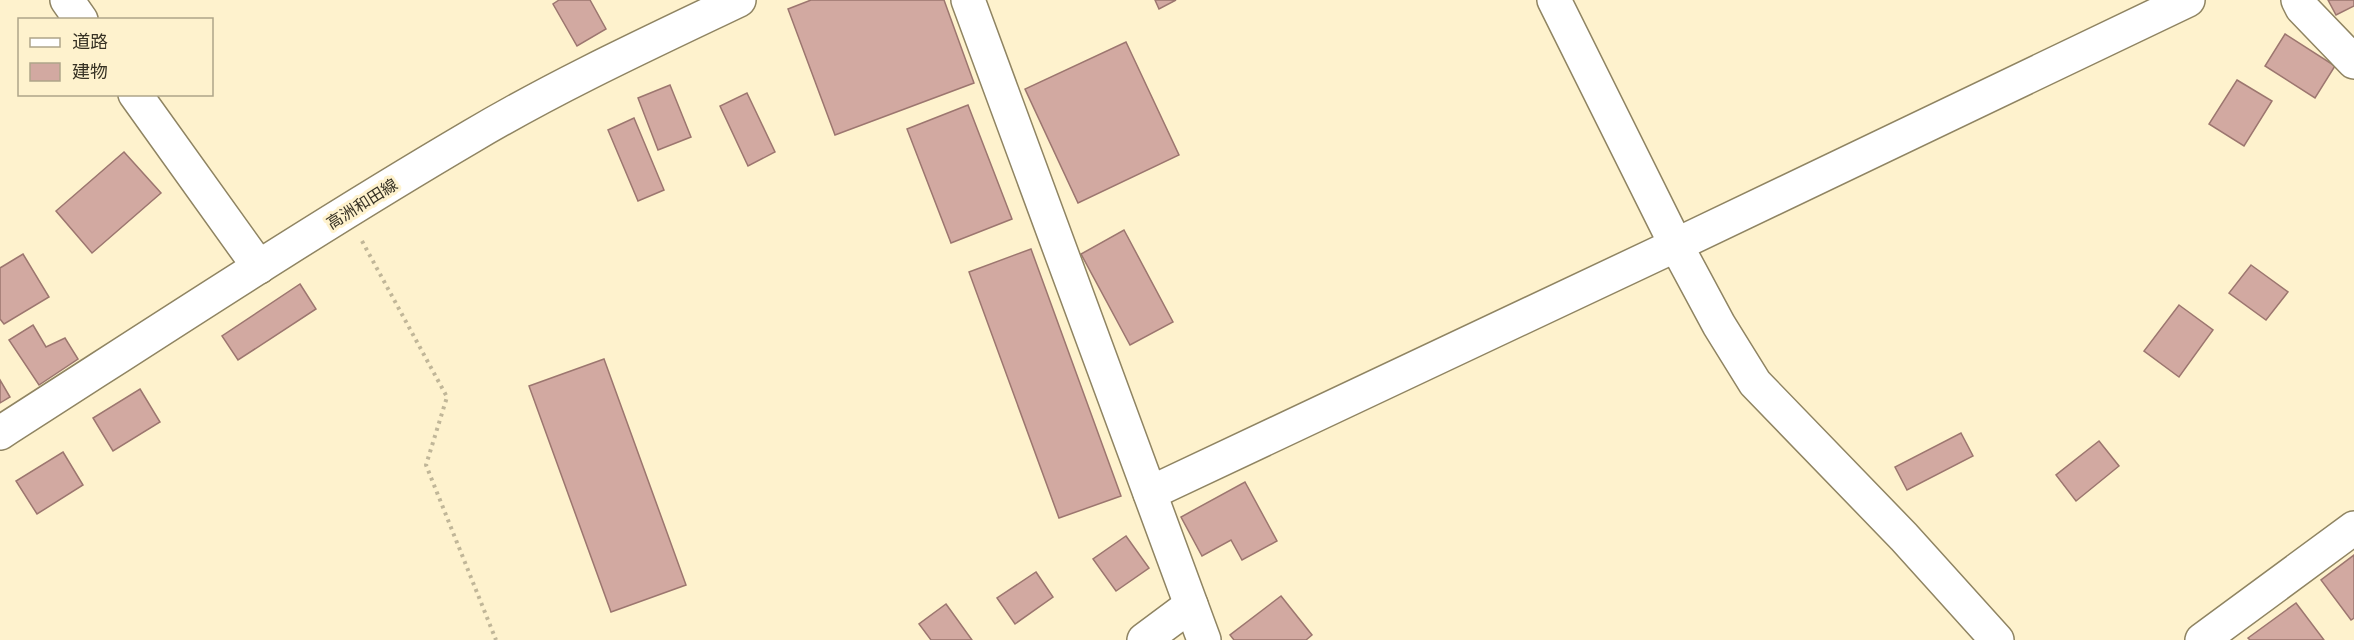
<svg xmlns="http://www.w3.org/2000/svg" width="2354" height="640" font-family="Jost,'Noto Sans JP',sans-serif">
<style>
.building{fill:#d2a9a1;stroke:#9c766f;stroke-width:1.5}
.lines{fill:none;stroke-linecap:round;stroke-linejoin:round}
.minor-casing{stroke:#8f8462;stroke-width:36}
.major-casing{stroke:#8f8462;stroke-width:36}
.path{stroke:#c0b698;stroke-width:4;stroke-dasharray:3 4.5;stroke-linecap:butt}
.minor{stroke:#fff;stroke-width:33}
.major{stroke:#fff;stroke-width:33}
.labels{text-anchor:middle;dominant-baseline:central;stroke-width:6;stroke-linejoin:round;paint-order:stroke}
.street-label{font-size:16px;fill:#373224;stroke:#fef2cd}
</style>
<rect width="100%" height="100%" fill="#fef2cd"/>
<g class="building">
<polygon points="559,0 590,0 606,29 577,46 553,4"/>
<polygon points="811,0 944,0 974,83 835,135 788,9"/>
<polygon points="1155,0 1176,0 1159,9"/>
<polygon points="2328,0 2354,0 2354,6 2336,15"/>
<polygon points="2285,34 2335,66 2315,98 2265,66"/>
<polygon points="1126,42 1179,155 1078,203 1025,89"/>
<polygon points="2237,80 2272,101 2244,146 2209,124"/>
<polygon points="670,85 691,137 658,150 638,98"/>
<polygon points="747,93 775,152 748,166 720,106"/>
<polygon points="968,105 1012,219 951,243 907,129"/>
<polygon points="634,118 664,190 638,201 608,130"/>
<polygon points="124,152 161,193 92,253 56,211"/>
<polygon points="1124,230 1173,322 1130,345 1081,254"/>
<polygon points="1031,249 1121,496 1059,518 969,272"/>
<polygon points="23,254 49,297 4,324 0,319 0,268"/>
<polygon points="2251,265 2288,292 2266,320 2229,293"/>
<polygon points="300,284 316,309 238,360 222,336"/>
<polygon points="2179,305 2213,330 2179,377 2144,351"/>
<polygon points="33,325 46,347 65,338 78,359 39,385 9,340"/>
<polygon points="604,359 686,585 611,612 529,386"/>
<polygon points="0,380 10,397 0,403"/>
<polygon points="140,389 160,422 113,451 93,418"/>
<polygon points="1961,433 1973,456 1907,490 1895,467"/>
<polygon points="2099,441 2119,466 2076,501 2056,475"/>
<polygon points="63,452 83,485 37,514 16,481"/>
<polygon points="1245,482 1277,541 1242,560 1231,540 1202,556 1181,517"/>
<polygon points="1126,536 1149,568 1116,591 1093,559"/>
<polygon points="2354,555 2354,618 2351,620 2321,580"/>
<polygon points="1036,572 1053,597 1015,624 997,598"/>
<polygon points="1281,596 1312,635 1306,640 1234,640 1230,635"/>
<polygon points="2296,603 2324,640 2250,640 2248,638"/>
<polygon points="946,604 972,640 931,640 919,624"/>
</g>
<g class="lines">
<g class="minor-casing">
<g id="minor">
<polyline points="67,0 81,20"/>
<polyline points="968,0 1204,640"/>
<polyline points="1554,0 1676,245 1719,325 1755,383 1904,537 1997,640"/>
<polyline points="2298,0 2302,8 2354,62"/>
<polyline points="135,94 259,267"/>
<polyline points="1150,493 1676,245 2188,0"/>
<polyline points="1144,640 1191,605"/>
<polyline points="2202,640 2354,528"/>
</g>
</g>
<g class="major-casing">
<path id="major" d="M0,433C156,333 312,230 472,136C558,85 649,43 739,0"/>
</g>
<polyline class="path" points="362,241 447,397 426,465 496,640"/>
<use href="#minor" class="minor"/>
<use href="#major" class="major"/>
</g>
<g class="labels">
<g class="street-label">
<text transform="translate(362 204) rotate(-32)">高洲和田線</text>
</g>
</g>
<rect x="18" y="18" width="195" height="78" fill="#fef2cd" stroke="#aea589" stroke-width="1.5"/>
<rect x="30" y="38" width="30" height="9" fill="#ffffff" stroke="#aea589" stroke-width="1.5"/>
<text x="72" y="48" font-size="18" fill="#373224">道路</text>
<rect x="30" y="63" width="30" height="18" fill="#d2a9a1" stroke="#aea589" stroke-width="1.5"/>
<text x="72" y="78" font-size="18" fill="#373224">建物</text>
</svg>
